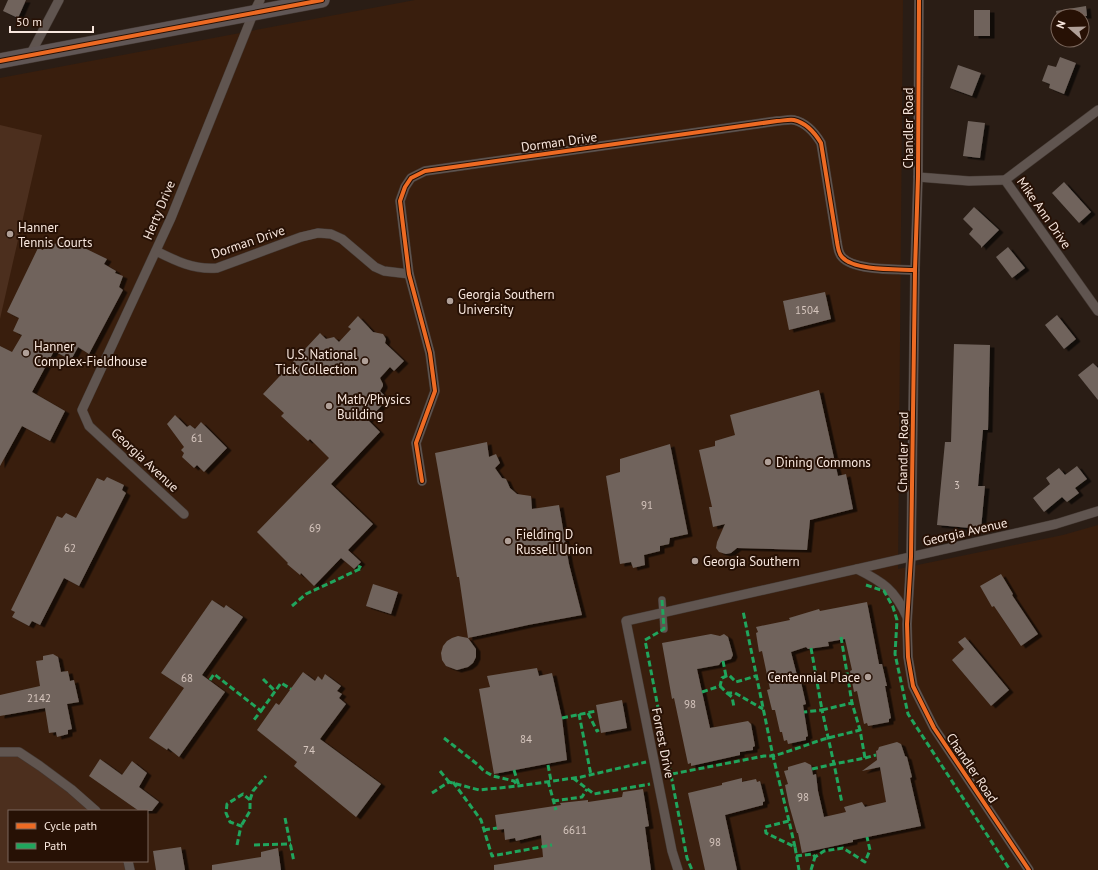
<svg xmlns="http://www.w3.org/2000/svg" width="1098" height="870" font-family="'PT Sans',sans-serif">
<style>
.built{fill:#391e0d;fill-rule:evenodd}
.green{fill:#4c2f1e}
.building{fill:#6f635c;filter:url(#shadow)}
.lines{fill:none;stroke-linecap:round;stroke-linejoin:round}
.pedestrian-casing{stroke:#443933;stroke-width:8}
.minor-casing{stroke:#443933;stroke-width:10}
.primary-casing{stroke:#443933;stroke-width:16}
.pedestrian{stroke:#605550;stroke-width:7}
.minor{stroke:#605550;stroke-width:9}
.primary{stroke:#605655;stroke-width:15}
.quiet{stroke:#20a55d;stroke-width:3;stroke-dasharray:6 3;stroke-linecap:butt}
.cycleway-casing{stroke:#271105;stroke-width:6}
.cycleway{stroke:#ed6a23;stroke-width:4}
.poi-dot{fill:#b0a098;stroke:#271105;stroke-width:1.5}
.labels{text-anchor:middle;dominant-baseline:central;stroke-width:4;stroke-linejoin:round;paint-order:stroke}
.number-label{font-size:11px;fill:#d6c6be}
.street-label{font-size:13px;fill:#f8e7de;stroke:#271105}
.poi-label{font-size:13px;fill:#f8e7de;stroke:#271105;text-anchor:start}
</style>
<defs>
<filter id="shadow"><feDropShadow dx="4.5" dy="2.5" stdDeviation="0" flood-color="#0009"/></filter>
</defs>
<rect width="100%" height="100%" fill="#2a1d15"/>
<path class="built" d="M415,0H903L898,569L1063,535L1098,525V870H0V78ZM9,811H147V861H9Z"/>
<g class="green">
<polygon points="0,125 42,135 0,319"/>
<polygon points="0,752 19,752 96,811 9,811 9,861 128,861 130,870 0,870"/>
</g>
<g class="building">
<polygon points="8,0 26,0 18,18 3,11"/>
<polygon points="1086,6 1087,16 1057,16 1056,11"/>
<rect x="974" y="10" width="16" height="26"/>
<polygon points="1060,57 1076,63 1064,94 1049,88 1050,84 1042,81 1048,65 1056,67"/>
<polygon points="958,65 981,73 972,96 950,88"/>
<polygon points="968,121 985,123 980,158 963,156"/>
<polygon points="1064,182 1091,212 1079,223 1052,193"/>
<polygon points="974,207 999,230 981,248 981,246 969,234 973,229 963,219"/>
<polygon points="47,241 55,244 58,241 70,246 72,242 107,259 104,264 116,271 115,273 123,276 119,287 123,290 89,354 78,347 71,360 54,351 32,392 65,411 50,441 22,426 0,466 0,346 12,352 22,335 13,331 19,318 7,312 38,248 43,250"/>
<polygon points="1008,247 1025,268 1012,278 996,257"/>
<polygon points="825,292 831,319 789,330 783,301"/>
<polygon points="1057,315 1076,339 1064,349 1045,325"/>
<polygon points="358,316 373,332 383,334 386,339 385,343 404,361 394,371 390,367 380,378 383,384 383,386 380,391 388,399 368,420 380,432 331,484 373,524 348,550 361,562 354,569 341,558 314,586 301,573 300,575 287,564 288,563 257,532 329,458 310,439 308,441 281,416 284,413 263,394 320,333 326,339 334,337 339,342 351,329 348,327"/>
<polygon points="954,344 990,345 988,430 983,430 978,486 985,486 981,529 937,525 945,442 951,442"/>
<polygon points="1093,363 1098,368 1098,400 1078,375"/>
<polygon points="819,390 838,476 846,474 853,509 810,520 807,550 737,548 731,553 726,554 719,552 716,548 717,542 725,524 713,527 709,507 712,507 699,450 715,446 715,441 735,435 730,415"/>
<polygon points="175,415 187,427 190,425 195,429 201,422 227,448 204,472 197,465 194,468 182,457 184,453 181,450 184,447 167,424"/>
<polygon points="487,442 489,457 496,454 500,463 495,468 502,478 506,479 510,488 517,494 531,496 532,509 559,505 569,564 582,615 528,625 468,638 476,649 476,657 473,663 468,667 457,670 446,666 442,660 441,653 443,646 447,641 452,638 458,636 468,638 459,577 457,577 435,453"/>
<polygon points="670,444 688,534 670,538 669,544 660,546 660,551 644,555 645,565 633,568 631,562 620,564 606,476 620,472 620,459"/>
<polygon points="1077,466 1087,479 1075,488 1079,493 1067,502 1062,497 1044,512 1033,498 1050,484 1046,478 1059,468 1065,475"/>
<polygon points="107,477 124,485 122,490 126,493 79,586 64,578 40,625 32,621 29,626 12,617 15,612 11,610 57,516 62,518 66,513 76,518 97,478 104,481"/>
<polygon points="1001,574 1013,594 1012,595 1038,634 1021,646 994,606 992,607 980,586"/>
<polygon points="373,584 398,592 391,614 366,606"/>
<polygon points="212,600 224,608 226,605 243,617 202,675 225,692 179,757 168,748 167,750 149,738 184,688 161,673"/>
<polygon points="867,602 879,664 882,664 887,686 885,686 891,718 889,719 889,722 868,726 867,723 864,724 857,691 854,692 850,671 852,670 845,639 828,642 829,646 808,649 806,647 791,652 799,683 801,682 806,704 803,705 808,736 806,737 806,740 788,744 787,740 784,741 782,732 780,732 775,710 772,710 767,690 770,689 762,651 759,652 756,633 758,632 756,627 790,620 789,618 819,609 820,611"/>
<polygon points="711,634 720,636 724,634 728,637 733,655 731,659 721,662 719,665 697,669 710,728 748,721 751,724 755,746 753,747 753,750 740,752 740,755 691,766 691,763 688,764 674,698 672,699 662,643"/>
<polygon points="965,637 1009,690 991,706 952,660 964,649 958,642"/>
<polygon points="53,654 58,657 61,672 68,671 70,681 74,680 79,702 67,704 72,729 68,730 68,734 57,737 56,732 49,733 45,708 0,716 0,695 40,686 36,661 43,660 43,656"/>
<polygon points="537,668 539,676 552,673 562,718 567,760 494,774 479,689 490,687 487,676"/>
<polygon points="303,672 315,681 318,676 322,680 325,674 341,686 337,691 342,694 339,698 346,704 320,739 381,784 356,817 294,766 297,762 257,730 276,703 279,705"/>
<polygon points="622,700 627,728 601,733 596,705"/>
<polygon points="897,742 901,744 905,756 907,757 912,777 910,778 921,826 853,840 853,842 802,853 798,833 797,833 789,805 785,785 788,784 784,771 788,770 788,767 805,762 811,765 813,775 816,774 818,791 824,817 846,812 844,807 862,802 865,807 886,802 880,767 862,771 877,760 876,751 878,750 879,747"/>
<polygon points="100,759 122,775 132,761 147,773 139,787 159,802 152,811 139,811 89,776"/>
<polygon points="742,778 742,782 756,779 757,782 760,781 765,801 763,802 763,805 725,815 737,870 705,870 688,793 722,785 722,783"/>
<polygon points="643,789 649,826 645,827 651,870 494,870 494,865 543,857 541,835 516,841 515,838 505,840 504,829 497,830 495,815 561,805 560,803 588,800 588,802 622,797 623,792"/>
<polygon points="181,847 185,870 156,870 153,851"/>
<polygon points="278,848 281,870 212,870 212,865 261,857 261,852"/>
</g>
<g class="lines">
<g class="pedestrian-casing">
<polyline id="pedestrian" points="662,600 664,629"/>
</g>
<g class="minor-casing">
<g id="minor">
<polyline points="919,0 918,177 915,270 911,557 907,624 908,657 913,686 934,728 1029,870"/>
<polyline points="30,55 59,0"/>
<polyline points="918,177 969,181 1005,180"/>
<polyline points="1005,180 1098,311"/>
<polyline points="1005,180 1098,110"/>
<path d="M156,251C176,261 194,270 217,268L301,237L318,233L331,234L342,239L375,267L384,271L409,274"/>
<path d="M422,481L416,443L435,391L430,353L409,274L400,201L405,187L411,178L425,171L777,121C782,121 789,119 794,120C807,123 815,133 821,143L837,242C838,247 838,253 842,257C854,271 897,269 915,270"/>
<polyline points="184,514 89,426 82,410 171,218 253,14 260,0"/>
<path d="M857,569C883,582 895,590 907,617"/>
<polyline points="0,752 19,752 40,766 71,789 96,811"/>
<polyline points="128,861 130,870"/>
<polyline points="678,870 672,851 626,621 1056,524 1098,511"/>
</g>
</g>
<g class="primary-casing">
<polyline id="primary" points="0,61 322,0"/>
</g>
<use href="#pedestrian" class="pedestrian"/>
<use href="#minor" class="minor"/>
<use href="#primary" class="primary"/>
<g class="quiet">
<polyline points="866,585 884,591 893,607 897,620 895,654 908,714 1010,870"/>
<polyline points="662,600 664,629 645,640 687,858 692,870"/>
<polyline points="292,606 306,594 362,568 358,566"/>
<polyline points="841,637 852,703"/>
<polyline points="811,648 822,710 852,703 860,730"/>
<polyline points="723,661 726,676"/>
<polyline points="263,679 275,691"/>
<polyline points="210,680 214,674 261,711 253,721"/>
<polyline points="720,686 727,693 735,693 763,709"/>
<polyline points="702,692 720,686 722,678 729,675 736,682 756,676"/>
<polyline points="727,693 732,697 734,707"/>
<polyline points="261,711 281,683 291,689"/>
<polyline points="588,713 597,731 599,730"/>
<polyline points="579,714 591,775"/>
<polyline points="562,718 596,711"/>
<polyline points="444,738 477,764 484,771 493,776 514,781 518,786"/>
<polyline points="865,758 876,755"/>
<polyline points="548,765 551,781"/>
<polyline points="812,769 834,764 842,803"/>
<polyline points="514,770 519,786"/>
<polyline points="440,771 449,782"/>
<polyline points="672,774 764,756 773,756 743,611"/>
<polyline points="573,778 594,794 650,784"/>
<polyline points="548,781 556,810"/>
<polyline points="453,782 481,820 492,856 552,845"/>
<polyline points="432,793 449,782 479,790 518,786 581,777 646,762"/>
<polyline points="250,800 253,791 266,776"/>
<polyline points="553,801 582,797 587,789"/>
<polyline points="285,818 294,862"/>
<path d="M789,821L773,756C787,752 801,747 815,742C830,737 845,734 860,730L865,758L834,764L822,710L804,712"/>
<polyline points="484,830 497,828"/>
<polyline points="237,845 241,826 230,822 226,813 227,804 243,794 250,800 250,811 241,826"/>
<polyline points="254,845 291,844"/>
<polyline points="795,847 789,821 765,827 766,833 795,847 799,870"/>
<polyline points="796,856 813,854 815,857 824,851 843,848 865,862 870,850 867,837"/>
<polyline points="811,870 815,857"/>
</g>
<g class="cycleway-casing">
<g id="cycleway">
<polyline points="919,0 918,177 915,270 911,557 907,624 908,657 913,686 934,728 1029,870"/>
<polyline points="0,61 322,0"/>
<path d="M422,481L416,443L435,391L430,353L409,274L400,201L405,187L411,178L425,171L777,121C782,121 789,119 794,120C807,123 815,133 821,143L837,242C838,247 838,253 842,257C854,271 897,269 915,270"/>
</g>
</g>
<use href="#cycleway" class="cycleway"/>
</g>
<g class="poi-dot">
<circle cx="10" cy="234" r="4"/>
<circle cx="450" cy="301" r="4"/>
<circle cx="26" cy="353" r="4"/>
<circle cx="365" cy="361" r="4"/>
<circle cx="329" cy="406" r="4"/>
<circle cx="768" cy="462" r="4"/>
<circle cx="508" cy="541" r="4"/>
<circle cx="695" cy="561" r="4"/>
<circle cx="868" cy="677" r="4"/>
</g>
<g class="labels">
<g class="number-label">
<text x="807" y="310">1504</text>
<text x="197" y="438">61</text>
<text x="957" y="485">3</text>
<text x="647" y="505">91</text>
<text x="315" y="528">69</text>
<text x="70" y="548">62</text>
<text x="187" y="678">68</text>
<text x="39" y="698">2142</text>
<text x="690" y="704">98</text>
<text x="526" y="739">84</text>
<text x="309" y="750">74</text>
<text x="803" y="797">98</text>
<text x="575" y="830">6611</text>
<text x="715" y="842">98</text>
</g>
<g class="street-label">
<text transform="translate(908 128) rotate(-90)">Chandler Road</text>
<text transform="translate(559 142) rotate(-8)">Dorman Drive</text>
<text transform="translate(159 210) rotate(-67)">Herty Drive</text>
<text transform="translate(1044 213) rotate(55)">Mike Ann Drive</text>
<text transform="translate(248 242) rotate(-19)">Dorman Drive</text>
<text transform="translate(903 452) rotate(-89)">Chandler Road</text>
<text transform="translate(145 460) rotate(43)">Georgia Avenue</text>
<text transform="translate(965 532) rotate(-13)">Georgia Avenue</text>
<text transform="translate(663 743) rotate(79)">Forrest Drive</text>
<text transform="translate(972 768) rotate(56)">Chandler Road</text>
</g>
<g class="poi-label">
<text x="18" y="227">Hanner<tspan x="18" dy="15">Tennis Courts</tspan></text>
<text x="458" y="294">Georgia Southern<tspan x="458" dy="15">University</tspan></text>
<text x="34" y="346">Hanner<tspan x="34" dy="15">Complex-Fieldhouse</tspan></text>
<text x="357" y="354" text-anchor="end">U.S. National<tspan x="357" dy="15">Tick Collection</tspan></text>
<text x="337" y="399">Math/Physics<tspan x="337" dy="15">Building</tspan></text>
<text x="776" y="462">Dining Commons</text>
<text x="516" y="534">Fielding D<tspan x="516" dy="15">Russell Union</tspan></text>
<text x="703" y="561">Georgia Southern</text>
<text x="860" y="677" text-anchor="end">Centennial Place</text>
</g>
</g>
<rect x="8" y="810" width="140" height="52" fill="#271105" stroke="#7b675c"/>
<rect x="16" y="823" width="20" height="6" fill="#ed6a23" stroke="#7b675c"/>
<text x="44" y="830" font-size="12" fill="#f8e7de">Cycle path</text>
<rect x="16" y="843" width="20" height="6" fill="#20a55d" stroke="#7b675c"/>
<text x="44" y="850" font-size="12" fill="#f8e7de">Path</text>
<g transform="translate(1070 28) rotate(290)"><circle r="19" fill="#271105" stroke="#7b675c"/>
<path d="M0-3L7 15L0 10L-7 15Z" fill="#b0a098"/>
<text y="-6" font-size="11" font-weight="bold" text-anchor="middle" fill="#f8e7de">N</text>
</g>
<path d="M10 26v6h83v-6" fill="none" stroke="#f8e7de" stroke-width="2"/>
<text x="16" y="26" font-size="12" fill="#f8e7de" stroke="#271105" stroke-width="3" paint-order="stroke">50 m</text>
</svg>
